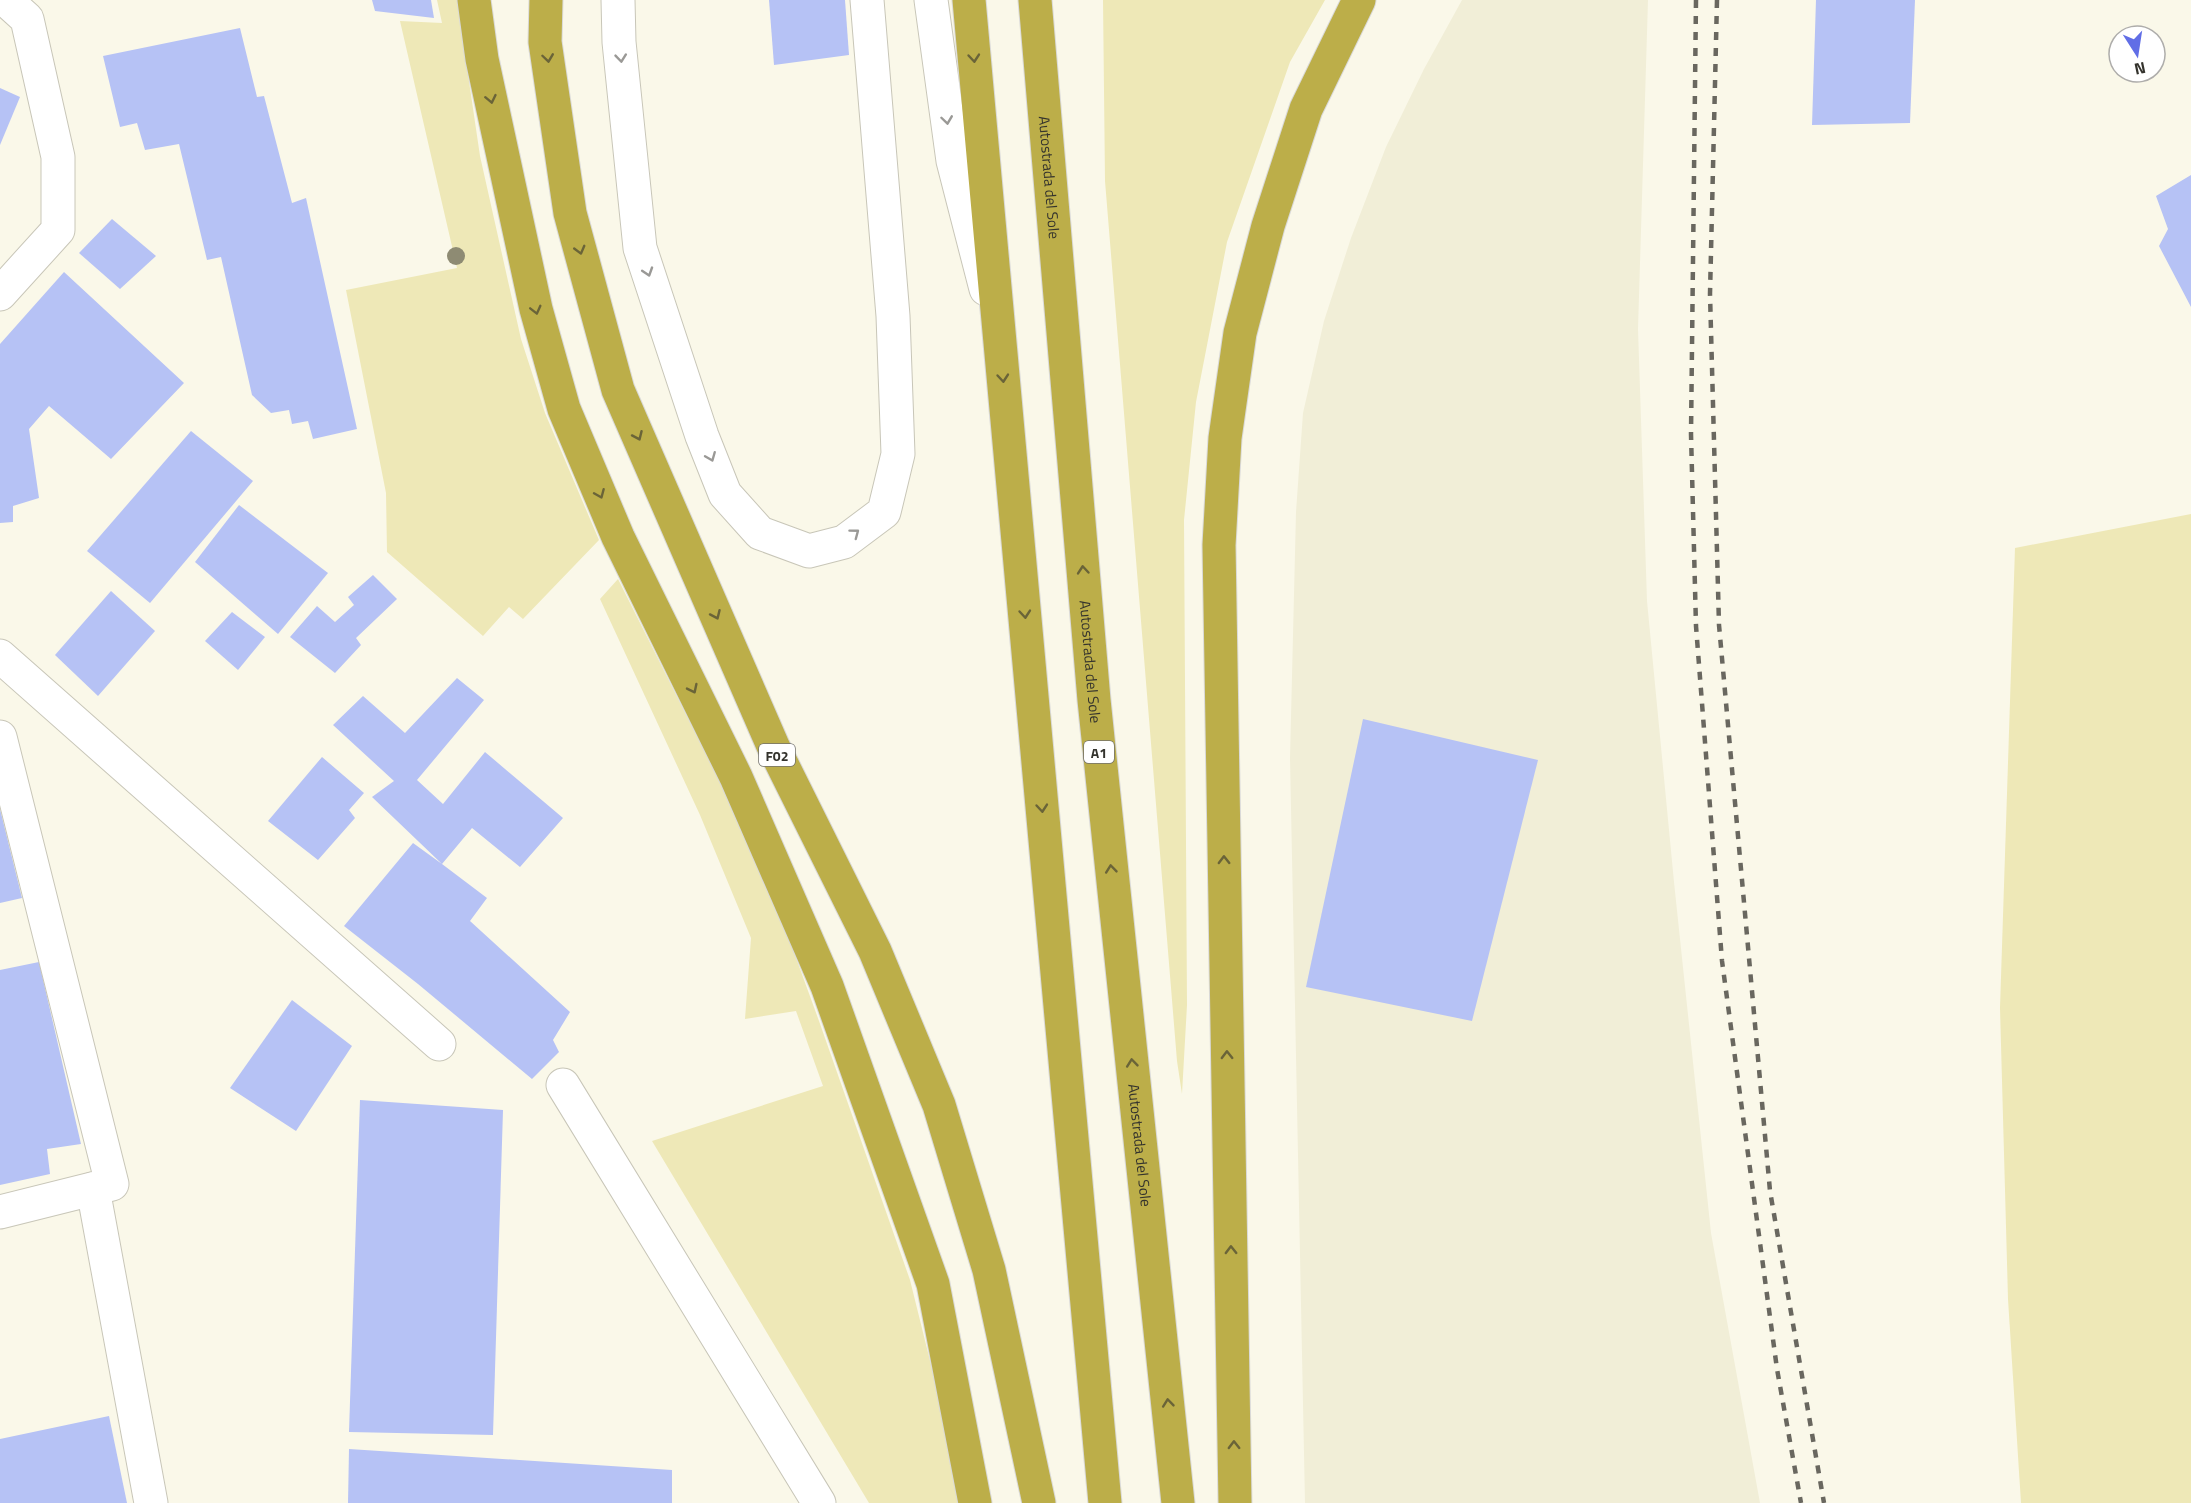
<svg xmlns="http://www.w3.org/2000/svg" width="2191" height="1503" font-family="'Titillium Web',sans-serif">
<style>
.built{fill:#f1eed7}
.green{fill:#eee8b7}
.building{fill:#b6c2f5}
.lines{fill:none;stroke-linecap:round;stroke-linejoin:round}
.minor-casing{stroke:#c8c6b8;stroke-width:35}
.highway-casing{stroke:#dadad9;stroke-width:35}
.minor{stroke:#fff;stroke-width:33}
.highway{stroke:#bcae49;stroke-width:33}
.rail{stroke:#69675f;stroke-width:4.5;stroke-dasharray:8 8;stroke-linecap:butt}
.tree{fill:#8e8b73}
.oneway{stroke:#6a6438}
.oneway2{stroke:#9a9996}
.labels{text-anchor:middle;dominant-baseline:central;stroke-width:4.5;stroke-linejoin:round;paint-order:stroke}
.shield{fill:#fff;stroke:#71706c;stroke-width:1.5}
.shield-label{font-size:14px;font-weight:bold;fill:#34332d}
.street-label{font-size:15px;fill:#34332d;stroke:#fff}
</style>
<rect width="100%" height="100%" fill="#faf8e9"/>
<polygon class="built" points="1462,0 1648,0 1638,329 1647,601 1674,882 1711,1233 1760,1503 1305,1503 1290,758 1296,512 1303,413 1324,321 1351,238 1386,147 1424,69"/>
<g class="green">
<polygon points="437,0 457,0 480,156 521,339 545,413 599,540 523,619 509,607 483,636 387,552 386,493 346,290 457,268 400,21 442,23"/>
<polygon points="1103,0 1325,0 1290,62 1227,242 1196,402 1184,520 1187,1005 1182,1094 1177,1061 1105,181"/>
<polygon points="2191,514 2191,1503 2021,1503 2008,1299 2000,1008 2015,548"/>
<polygon points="618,579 764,870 819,1021 910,1280 939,1397 960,1503 869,1503 652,1141 823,1086 796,1011 745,1019 751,938 700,815 600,599"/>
</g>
<g class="building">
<polygon points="372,0 431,0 434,18 375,11"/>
<polygon points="769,0 845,0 849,55 774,65"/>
<polygon points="1816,0 1915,0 1910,123 1812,125"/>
<polygon points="240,28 257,97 264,96 292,203 306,198 357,429 313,439 308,421 292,424 289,410 271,413 252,395 221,257 207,260 179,144 145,150 137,123 120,127 103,56"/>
<polygon points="0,88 20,97 0,145"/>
<polygon points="2191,175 2191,307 2159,246 2168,229 2156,196"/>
<polygon points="112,219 156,256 120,289 79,253"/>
<polygon points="64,272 184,383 111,459 49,406 29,429 39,498 13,506 13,522 0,523 0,344"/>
<polygon points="191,431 253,481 150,603 87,551"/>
<polygon points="239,505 328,573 278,634 195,562"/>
<polygon points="373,575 397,599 356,638 361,645 335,673 290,637 317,606 335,622 354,605 348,597"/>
<polygon points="111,591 155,631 98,696 55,655"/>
<polygon points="232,612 265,637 238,670 205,641"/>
<polygon points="457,678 484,700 417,780 443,804 485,752 563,818 520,867 472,828 442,864 487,898 470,921 570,1012 553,1040 559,1052 532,1079 418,984 344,926 413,843 442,864 372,797 394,781 333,725 363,696 405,733"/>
<polygon points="1363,719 1538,760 1472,1021 1306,987"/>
<polygon points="322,757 364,793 349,810 355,818 318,860 268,821"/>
<polygon points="0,809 22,898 0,903"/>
<polygon points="39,962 81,1144 47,1149 50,1174 0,1185 0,970"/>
<polygon points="292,1000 352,1046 296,1131 230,1088"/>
<polygon points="360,1100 503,1110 493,1435 349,1432"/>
<polygon points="109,1416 127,1503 0,1503 0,1439"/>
<polygon points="349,1449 672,1470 672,1503 348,1503"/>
</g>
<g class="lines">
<g class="minor-casing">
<g id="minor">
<polyline points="618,0 619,42 640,248 702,436 725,494 760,533 809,551 844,542 884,512 898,454 893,316 867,0"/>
<polyline points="931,0 953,161 986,289"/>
<polyline points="0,294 58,230 58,157 27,19 6,0"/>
<polyline points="0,656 439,1044"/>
<polyline points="0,737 112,1184 0,1212"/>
<polyline points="563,1085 819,1503"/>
<polyline points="93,1189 151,1503"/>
</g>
</g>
<g class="highway-casing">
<g id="highway">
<polyline points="474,0 482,59 536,309 564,409 618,537 736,777 827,986 933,1284 975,1503"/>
<polyline points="546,0 545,42 570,213 618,390 773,746 875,951 939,1105 989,1270 1039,1503"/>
<polyline points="969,0 1105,1503"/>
<path id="s1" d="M1035,0L1094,700L1178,1503"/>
<polyline points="1235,1503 1219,545 1225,438 1240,333 1268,226 1306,109 1359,0"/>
</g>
</g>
<use href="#minor" class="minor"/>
<use href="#highway" class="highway"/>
<g class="rail">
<polyline points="1696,0 1691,434 1696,626 1722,961 1777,1369 1801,1503"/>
<polyline points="1717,0 1710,294 1719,625 1770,1191 1824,1503"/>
</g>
</g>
<circle class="tree" cx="456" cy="256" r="9"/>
<defs><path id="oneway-chevron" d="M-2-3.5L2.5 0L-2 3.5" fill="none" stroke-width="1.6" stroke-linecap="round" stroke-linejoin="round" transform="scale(1.5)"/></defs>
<g class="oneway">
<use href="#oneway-chevron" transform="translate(548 58) rotate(82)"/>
<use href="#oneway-chevron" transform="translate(974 58) rotate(85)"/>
<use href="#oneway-chevron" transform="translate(491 99) rotate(78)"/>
<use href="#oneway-chevron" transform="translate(580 250) rotate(75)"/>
<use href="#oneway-chevron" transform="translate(536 310) rotate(76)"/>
<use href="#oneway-chevron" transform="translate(1003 378) rotate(85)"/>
<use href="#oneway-chevron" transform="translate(638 436) rotate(66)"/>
<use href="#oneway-chevron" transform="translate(600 494) rotate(67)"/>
<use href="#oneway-chevron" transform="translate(1083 570) rotate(-95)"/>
<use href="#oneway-chevron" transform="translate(1025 614) rotate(85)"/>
<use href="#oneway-chevron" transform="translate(716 615) rotate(66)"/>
<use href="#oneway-chevron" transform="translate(693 689) rotate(64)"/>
<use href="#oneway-chevron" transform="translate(1042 808) rotate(85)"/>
<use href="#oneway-chevron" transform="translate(1224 860) rotate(-91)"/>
<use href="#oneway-chevron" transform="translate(1111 869) rotate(-96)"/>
<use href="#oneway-chevron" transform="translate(1227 1055) rotate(-91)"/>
<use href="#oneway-chevron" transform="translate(1132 1063) rotate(-96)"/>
<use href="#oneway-chevron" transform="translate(1231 1250) rotate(-91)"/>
<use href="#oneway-chevron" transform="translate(1168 1403) rotate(-96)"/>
<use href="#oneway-chevron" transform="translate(1234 1445) rotate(-91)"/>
</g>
<g class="oneway2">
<use href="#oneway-chevron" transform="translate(621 58) rotate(84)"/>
<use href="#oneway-chevron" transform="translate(947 120) rotate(82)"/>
<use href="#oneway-chevron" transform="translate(648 272) rotate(72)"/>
<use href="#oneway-chevron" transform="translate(711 457) rotate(68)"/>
<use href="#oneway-chevron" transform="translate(855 533) rotate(-37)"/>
</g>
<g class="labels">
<g class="shield">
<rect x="1084" y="741" width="30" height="22" rx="4.5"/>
<rect x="759" y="744" width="36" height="22" rx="4.5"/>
</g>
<g class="shield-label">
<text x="1099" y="752">A1</text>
<text x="777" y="755">F02</text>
</g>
<g class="street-label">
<text stroke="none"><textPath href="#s1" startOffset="178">Autostrada del Sole</textPath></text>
<text stroke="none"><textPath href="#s1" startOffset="664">Autostrada del Sole</textPath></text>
<text stroke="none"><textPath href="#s1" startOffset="1150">Autostrada del Sole</textPath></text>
</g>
</g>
<g transform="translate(2137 54) rotate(168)"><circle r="28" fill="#ffffff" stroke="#aeadab" stroke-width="1.5"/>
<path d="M0-4.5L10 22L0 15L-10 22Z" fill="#616ee6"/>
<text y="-9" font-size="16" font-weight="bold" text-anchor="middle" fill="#34332d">N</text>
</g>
</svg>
